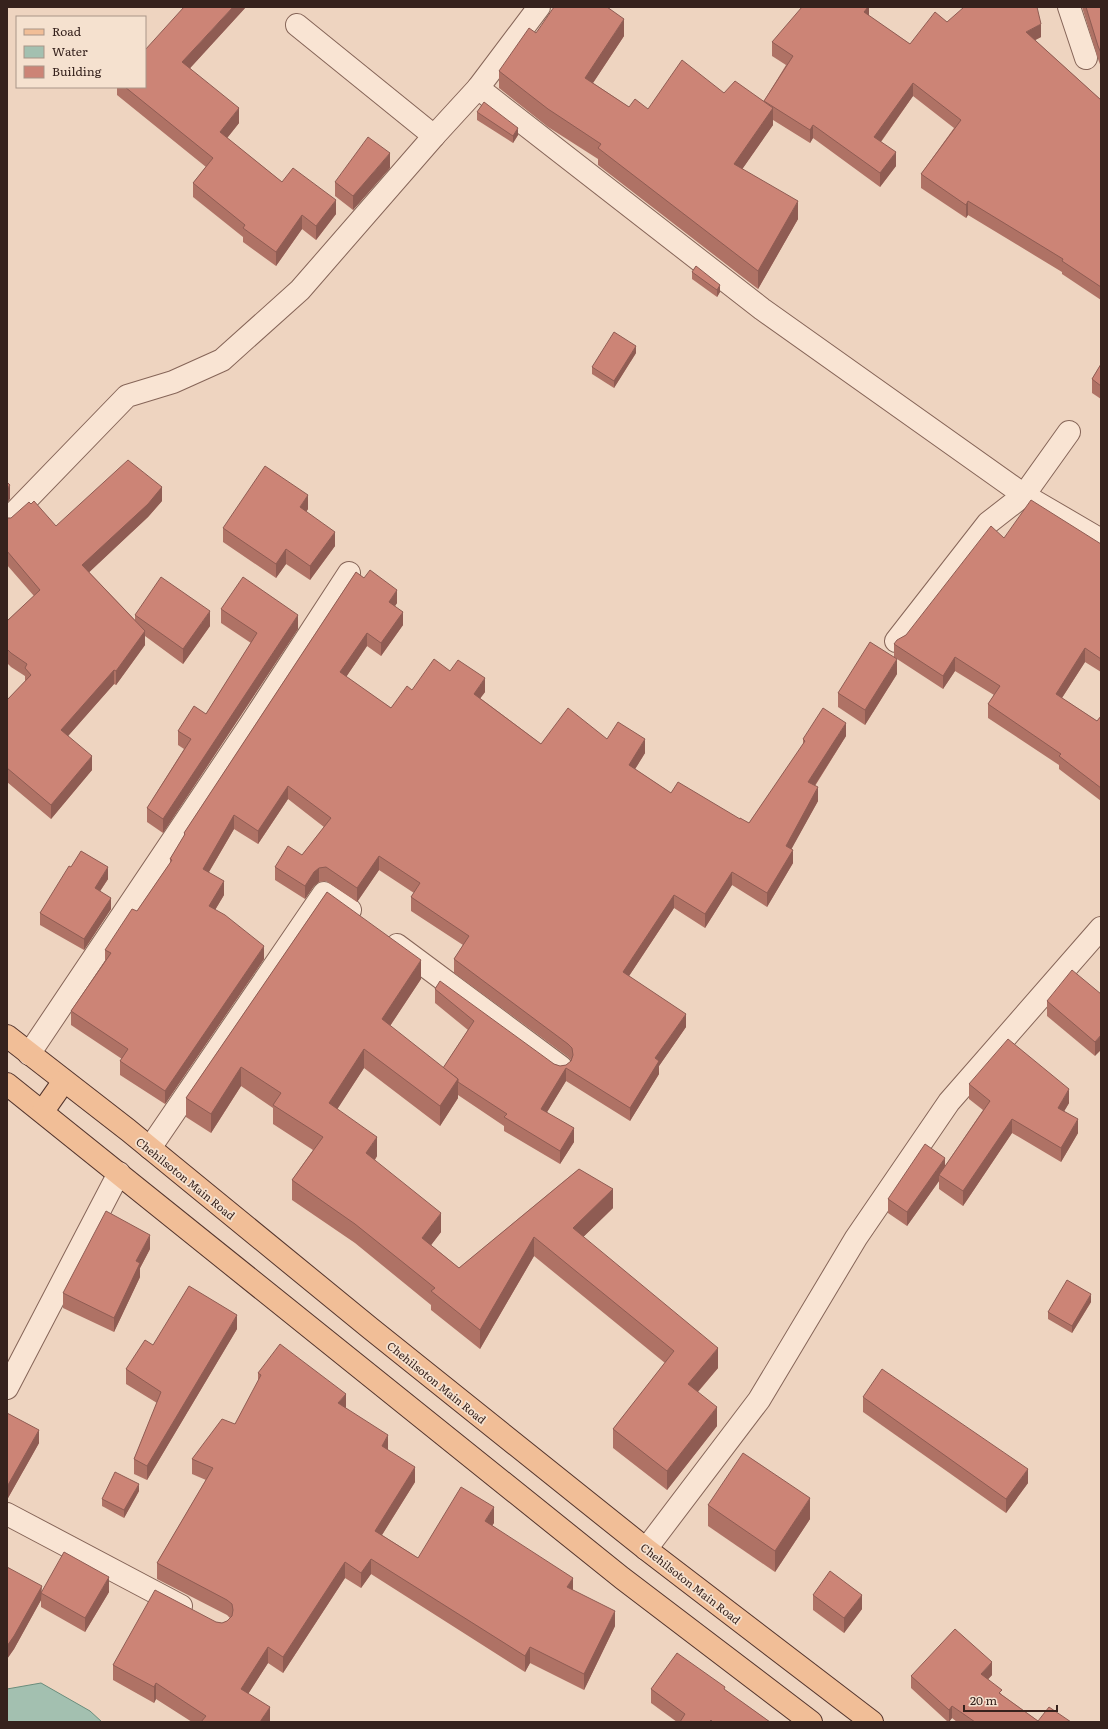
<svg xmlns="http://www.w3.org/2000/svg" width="1108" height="1729" font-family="Literata,serif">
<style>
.water{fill:#a3c0b0;stroke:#6a8d7c}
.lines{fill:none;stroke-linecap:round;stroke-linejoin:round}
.minor-casing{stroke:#866558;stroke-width:24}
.major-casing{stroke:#54352d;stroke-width:24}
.minor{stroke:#f9e4d3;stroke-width:22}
.major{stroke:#f1be97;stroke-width:22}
.wall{fill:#af7265}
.shaded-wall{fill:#8f5c53}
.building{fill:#cc8476;stroke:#8f5c53}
.labels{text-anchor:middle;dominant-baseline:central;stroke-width:3.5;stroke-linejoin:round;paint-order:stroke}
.street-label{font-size:11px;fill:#36221d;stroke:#f5e1cf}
</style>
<rect width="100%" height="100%" fill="#eed4c0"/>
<polygon class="water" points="41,1683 90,1711 102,1722 7,1722 7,1689"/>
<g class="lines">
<g class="minor-casing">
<g id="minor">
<polyline points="1069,7 1086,58"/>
<polyline points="297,25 434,136"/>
<polyline points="478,88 762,309 1024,495 1101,540"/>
<polyline points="7,520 127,396 173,382 222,360 300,290 434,136 478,88 539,7"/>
<polyline points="896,641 988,523 1024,495 1069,432"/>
<polyline points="397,945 561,1067"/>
<polyline points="29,1054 250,725 349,573"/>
<polyline points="150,1148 324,893 350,910"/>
<polyline points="7,1388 119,1173"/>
<polyline points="7,1514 181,1606"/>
<polyline points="646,1549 759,1400 856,1238 949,1102 1101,928"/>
</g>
</g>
<g class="major-casing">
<g id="major">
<polyline points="7,1036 128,1130 370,1328 646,1549 872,1722"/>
<polyline points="7,1084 622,1578 811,1722"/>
<polyline points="43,1111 64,1081"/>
</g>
</g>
<use href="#minor" class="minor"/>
<use href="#major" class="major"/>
</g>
<g class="wall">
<polygon points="246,7 190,68 239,123 227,138 282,182 336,214 316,240 302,229 276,266 243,242 243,237 193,197 193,183 206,167 117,95 117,87 145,87"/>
<polygon points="869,7 869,16 910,44 947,22 1041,37 1035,40 1101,100 1101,300 1062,274 1062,272 968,215 966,218 921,188 921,174 954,128 913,96 881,142 896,166 880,187 813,138 810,143 773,120 773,125 742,169 798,219 758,289 598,165 598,159 548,127 499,88 499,71 536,33 624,36 593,83 629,107 648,109 724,93 764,101 786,65 772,56 772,42"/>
<polygon points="1082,7 1101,7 1101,67 1098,59"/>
<polygon points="477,112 518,135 513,143 477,120"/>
<polygon points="390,168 353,210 335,196 335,182"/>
<polygon points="696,266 720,292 717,297 692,279 692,272"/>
<polygon points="636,353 614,388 592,374 592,367"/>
<polygon points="1101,364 1101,399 1092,393 1092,379"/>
<polygon points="162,501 148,517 89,572 135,620 135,615 210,626 183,664 145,636 145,645 116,685 114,684 68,736 92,770 51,819 7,782 7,700 25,682 25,676 11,667 7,663 7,621 34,596 7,565 7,518 56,526"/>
<polygon points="308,509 306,512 335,546 310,580 286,564 276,578 223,542 223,528"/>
<polygon points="1004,538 1101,544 1101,672 1085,662 1062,698 1097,721 1101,716 1101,801 1059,769 1059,765 988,718 988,704 994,695 955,671 943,689 894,657 894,644 906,635"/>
<polygon points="356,572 397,603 395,606 403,625 381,656 367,646 346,677 391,708 412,690 450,671 485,692 480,698 541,744 607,739 645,753 635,769 671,793 749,823 803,745 803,739 846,736 815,786 818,801 791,849 793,863 767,907 732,885 705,928 674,908 629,976 686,1027 659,1066 659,1074 630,1121 566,1081 547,1112 574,1142 560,1164 504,1131 504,1126 458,1095 458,1098 440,1126 364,1068 337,1109 377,1156 375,1160 441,1232 431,1245 459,1268 579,1169 613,1208 583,1237 718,1368 698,1392 717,1426 667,1490 613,1448 613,1429 665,1363 534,1256 480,1349 431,1310 431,1305 355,1243 292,1200 292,1180 313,1150 273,1124 273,1108 241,1086 211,1133 186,1117 186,1098 327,892 421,979 390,1026 443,1068 468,1030 435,1003 435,989 554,1064 560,1066 566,1065 571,1061 571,1060 568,1057 454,973 454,959 463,945 411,911 411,897 414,893 379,870 357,902 326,881 319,882 314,886 305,899 275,880 275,867 302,855 324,827 288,799 258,844 234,829 209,872 224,895 215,910 264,959 165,1104 120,1075 120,1061 122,1059 71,1025 71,1011 105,961 105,950 137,911 170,863 170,859 184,836 184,833"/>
<polygon points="221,609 298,629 163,833 147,822 147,808 184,749 178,745 178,731 206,714 251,643 221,623"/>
<polygon points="897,674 865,725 838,707 838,693"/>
<polygon points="71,867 108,879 100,891 111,909 84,950 40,925 40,913"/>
<polygon points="1101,994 1095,1056 1047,1016 1047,1001"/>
<polygon points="969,1084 1069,1103 1064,1111 1078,1133 1061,1162 1012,1133 963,1206 939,1189 939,1181 907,1226 888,1213 888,1199 945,1166 983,1110 969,1099"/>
<polygon points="150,1249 140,1268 140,1277 114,1332 63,1308 63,1293"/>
<polygon points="1091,1302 1072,1333 1048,1319 1048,1312"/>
<polygon points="237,1329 147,1480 134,1474 134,1459 157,1403 126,1384 126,1369 153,1345"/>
<polygon points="258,1373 346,1408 388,1450 415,1482 382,1535 418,1558 494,1523 492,1525 573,1590 615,1626 584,1690 530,1663 525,1672 371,1574 361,1588 345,1578 283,1673 268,1663 248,1694 270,1722 192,1722 156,1699 154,1703 113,1680 113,1665 216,1622 222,1623 227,1621 230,1618 227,1615 157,1579 157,1563 206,1480 192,1474 192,1459 235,1424 258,1382"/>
<polygon points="863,1397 1028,1483 1006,1513 863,1412"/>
<polygon points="7,1413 39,1443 8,1498 7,1498"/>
<polygon points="139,1491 124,1518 102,1506 102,1499"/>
<polygon points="708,1505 810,1519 775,1572 708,1526"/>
<polygon points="7,1567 42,1592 109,1592 85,1632 41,1607 41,1600 14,1649 7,1659"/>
<polygon points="813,1595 862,1609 844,1633 813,1610"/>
<polygon points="992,1675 988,1679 1002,1695 1038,1721 1071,1722 957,1722 952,1718 948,1722 911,1688 911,1676"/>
<polygon points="651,1689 725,1690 770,1722 677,1722 651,1703"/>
</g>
<g class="shaded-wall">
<polygon points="233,7 246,7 182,77 182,62"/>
<polygon points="868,7 869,7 869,19 864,12"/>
<polygon points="624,19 624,36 585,95 585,78"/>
<polygon points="1041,24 1041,37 1026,45 1026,32"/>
<polygon points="913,83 913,96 874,151 874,137"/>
<polygon points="239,108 239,123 220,147 220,132"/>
<polygon points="773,108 773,125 734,181 734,164"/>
<polygon points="813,125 813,138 810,143 810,130"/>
<polygon points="518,128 518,135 513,143 513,136"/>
<polygon points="896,152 896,166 880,187 880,173"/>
<polygon points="390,153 390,168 353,210 353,196"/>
<polygon points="336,200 336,214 316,240 316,226"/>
<polygon points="798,201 798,219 758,289 758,271"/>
<polygon points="968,201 968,215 966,218 966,205"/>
<polygon points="302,215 302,229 276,266 276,252"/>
<polygon points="720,285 720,292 717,297 717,290"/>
<polygon points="636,346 636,353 614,388 614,381"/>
<polygon points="10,485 10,499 7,503 7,489"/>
<polygon points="162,487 162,501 148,517 82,579 82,565"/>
<polygon points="308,495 308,509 300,521 300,507"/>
<polygon points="335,532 335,546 310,580 310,566"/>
<polygon points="286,549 286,564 276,578 276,564"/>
<polygon points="397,590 397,603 389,615 389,602"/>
<polygon points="210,611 210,626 183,664 183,649"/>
<polygon points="403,612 403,625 381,656 381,643"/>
<polygon points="298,615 298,629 163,833 163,819"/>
<polygon points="145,631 145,645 116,685 116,671"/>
<polygon points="367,633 367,646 340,686 340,672"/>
<polygon points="1085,648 1085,662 1056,707 1056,694"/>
<polygon points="955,657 955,671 943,689 943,676"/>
<polygon points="897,659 897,674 865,725 865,710"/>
<polygon points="114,670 114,684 61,744 61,730"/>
<polygon points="485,678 485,692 474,707 474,694"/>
<polygon points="846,723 846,736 808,796 808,782"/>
<polygon points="645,739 645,753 629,779 629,765"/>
<polygon points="92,756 92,770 51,819 51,805"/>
<polygon points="288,786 288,799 258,844 258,831"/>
<polygon points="818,787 818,801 786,859 786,846"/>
<polygon points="234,815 234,829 203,882 203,869"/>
<polygon points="793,850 793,863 767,907 767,893"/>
<polygon points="379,856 379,870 357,902 357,888"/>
<polygon points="108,867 108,879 95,899 95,888"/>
<polygon points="319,868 319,882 314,886 305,899 305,886 314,872"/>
<polygon points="732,872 732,885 705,928 705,914"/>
<polygon points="224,881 224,895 209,920 209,906"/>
<polygon points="674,895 674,908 623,985 623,972"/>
<polygon points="111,898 111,909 84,950 84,939"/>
<polygon points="264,946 264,959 165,1104 165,1091"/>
<polygon points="421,960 421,979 382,1038 382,1019"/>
<polygon points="686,1014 686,1027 659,1066 659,1074 630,1121 630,1108 655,1058"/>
<polygon points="1101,1035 1101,1050 1095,1056 1095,1042"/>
<polygon points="364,1049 364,1068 329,1122 329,1103"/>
<polygon points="241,1067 241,1086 211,1133 211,1114"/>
<polygon points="566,1068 566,1081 541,1122 541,1109"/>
<polygon points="458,1079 458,1098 440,1126 440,1106"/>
<polygon points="1069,1089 1069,1103 1058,1122 1058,1108"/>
<polygon points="1012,1119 1012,1133 963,1206 963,1191"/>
<polygon points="1078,1119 1078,1133 1061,1162 1061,1148"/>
<polygon points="574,1128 574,1142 560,1164 560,1151"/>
<polygon points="377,1137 377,1156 366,1172 366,1153"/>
<polygon points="945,1158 945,1173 939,1175 939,1181 907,1226 907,1212"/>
<polygon points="613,1189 613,1208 573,1247 573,1228"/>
<polygon points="441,1213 441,1232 422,1257 422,1238"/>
<polygon points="150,1235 150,1249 140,1268 140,1277 114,1332 114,1318 136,1261"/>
<polygon points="534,1237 534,1256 480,1349 480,1330"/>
<polygon points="1091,1294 1091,1302 1072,1333 1072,1326"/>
<polygon points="237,1315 237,1329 147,1480 147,1466"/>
<polygon points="718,1348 718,1368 688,1403 688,1384"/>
<polygon points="346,1394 346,1409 338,1403"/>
<polygon points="717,1407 717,1426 667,1490 667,1471"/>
<polygon points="39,1430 39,1443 8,1498 8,1485"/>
<polygon points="388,1435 388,1450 382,1446"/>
<polygon points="415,1467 415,1482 375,1546 375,1531"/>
<polygon points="1028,1469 1028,1483 1006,1513 1006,1499"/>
<polygon points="139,1484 139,1491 124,1518 124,1510"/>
<polygon points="810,1498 810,1519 775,1572 775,1551"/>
<polygon points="494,1507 494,1523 485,1536 485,1521"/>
<polygon points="371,1559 371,1574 361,1588 361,1573"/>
<polygon points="345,1562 345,1578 283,1673 283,1657"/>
<polygon points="109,1577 109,1592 85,1632 85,1618"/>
<polygon points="573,1578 573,1594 567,1587"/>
<polygon points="42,1586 41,1600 14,1649 7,1659 7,1646"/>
<polygon points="862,1595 862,1609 844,1633 844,1618"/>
<polygon points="615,1611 615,1626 584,1690 584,1674"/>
<polygon points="268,1647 268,1663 241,1705 241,1689"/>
<polygon points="530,1647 530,1663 525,1672 525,1656"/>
<polygon points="992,1662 992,1675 981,1687 981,1674"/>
<polygon points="156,1683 156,1699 154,1703 154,1687"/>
<polygon points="952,1706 952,1718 949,1722 949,1710"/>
<polygon points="270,1707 270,1722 260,1722"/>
</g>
<g class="building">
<polygon points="184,7 233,7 182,62 239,108 220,132 282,182 293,168 336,200 316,226 302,215 276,252 243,228 245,225 193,183 213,158 125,87 145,87 145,50"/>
<polygon points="554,7 607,7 624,19 585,78 629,107 635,99 648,109 682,60 724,93 735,81 773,108 734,164 798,201 758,271 598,148 601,144 548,109 499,71 529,28 536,33"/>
<polygon points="802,7 868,7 864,12 910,44 935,12 947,22 964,7 1037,7 1041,24 1026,32 1101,100 1101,287 1062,261 1063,259 968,201 966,205 921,174 961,120 913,83 874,137 896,152 880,173 813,125 810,130 764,101 793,56 772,42"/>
<polygon points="1086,7 1101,7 1101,53 1098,46"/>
<polygon points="484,102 518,128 513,136 477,112"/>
<polygon points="368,137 390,153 353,196 335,182"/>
<polygon points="696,266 720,285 717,290 692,272"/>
<polygon points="614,332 636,346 614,381 592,367"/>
<polygon points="1101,364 1101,386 1092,379"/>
<polygon points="128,460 162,487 148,504 82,565 145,631 116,671 114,670 61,730 92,756 51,805 7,768 7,700 31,675 25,668 27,664 11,653 7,649 7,621 40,590 7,551 7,518 11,518 29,502 31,504 34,501 56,526"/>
<polygon points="265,466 308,495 300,507 335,532 310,566 286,549 276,564 223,528"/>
<polygon points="7,482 10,485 7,489"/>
<polygon points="1031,500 1101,544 1101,659 1085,648 1056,694 1097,721 1101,716 1101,788 1059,756 1061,754 988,704 1000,686 955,657 943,676 894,644 897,640 906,635 991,526 1004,538"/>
<polygon points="370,570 397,590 389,602 403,612 381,643 367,633 340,672 391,708 407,686 412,690 434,659 450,671 458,660 485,678 474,694 541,744 568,708 607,739 618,722 645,739 629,765 671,793 678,782 740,819 740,818 749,823 805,741 803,739 823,708 846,723 808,782 818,787 786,846 793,850 767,893 732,872 705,914 674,895 623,972 686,1014 655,1058 659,1061 630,1108 566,1068 541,1109 574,1128 560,1151 504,1117 507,1114 458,1082 458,1079 443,1068 474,1021 435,989 440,981 554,1064 560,1066 566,1065 571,1061 573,1055 572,1048 568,1044 454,959 469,936 411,897 420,883 379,856 357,888 326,867 319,868 314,872 305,886 275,867 288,846 302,855 331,818 288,786 258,831 234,815 203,869 224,881 209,906 225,915 264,946 165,1091 120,1061 128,1049 71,1011 111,953 105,950 132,909 137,911 172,860 170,859 185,834 184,833 356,572 364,578"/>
<polygon points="161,577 210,611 183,649 135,615"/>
<polygon points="243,577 298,615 163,819 147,808 191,739 178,731 194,706 206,714 257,633 221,609"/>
<polygon points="870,642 897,659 865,710 838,693"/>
<polygon points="81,851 108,867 95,888 111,898 84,939 40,913 69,866 71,867"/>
<polygon points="327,892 421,960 382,1019 458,1079 440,1106 364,1049 329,1103 377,1137 366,1153 441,1213 422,1238 459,1268 579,1169 613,1189 573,1228 718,1348 688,1384 717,1407 667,1471 613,1429 674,1351 534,1237 480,1330 431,1291 435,1288 355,1224 292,1180 323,1137 273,1105 281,1093 241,1067 211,1114 186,1098"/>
<polygon points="1072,970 1101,994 1101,1035 1095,1042 1047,1001"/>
<polygon points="1008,1039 1069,1089 1058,1108 1078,1119 1061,1148 1012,1119 963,1191 939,1175 990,1101 969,1084"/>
<polygon points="925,1144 945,1158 907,1212 888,1199"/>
<polygon points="106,1211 150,1235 136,1261 140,1263 114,1318 63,1293"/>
<polygon points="1067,1280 1091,1294 1072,1326 1048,1312"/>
<polygon points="189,1286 237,1315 147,1466 134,1459 161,1392 126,1369 145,1340 153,1345"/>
<polygon points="280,1344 346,1394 338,1403 388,1435 382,1446 415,1467 375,1531 418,1558 461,1487 494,1507 485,1521 573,1578 567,1587 615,1611 584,1674 530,1647 525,1656 371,1559 361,1573 345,1562 283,1657 268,1647 241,1689 270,1707 260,1722 201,1722 206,1716 156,1683 154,1687 113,1665 155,1590 216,1622 222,1623 227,1621 232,1616 233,1610 232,1604 227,1600 157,1563 213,1468 192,1459 222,1419 235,1424 261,1375 258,1373"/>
<polygon points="882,1369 1028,1469 1006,1499 863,1397"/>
<polygon points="7,1413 39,1430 8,1485 7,1485"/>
<polygon points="743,1453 810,1498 775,1551 708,1505"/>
<polygon points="115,1472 139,1484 124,1510 102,1499"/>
<polygon points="64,1552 109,1577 85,1618 41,1593"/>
<polygon points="7,1567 42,1586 14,1636 7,1646"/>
<polygon points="830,1571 862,1595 844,1618 813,1595"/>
<polygon points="955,1629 992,1662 981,1674 1002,1690 999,1693 1038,1721 1049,1707 1071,1722 975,1722 952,1706 949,1710 911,1676"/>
<polygon points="677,1653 725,1687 724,1689 770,1722 713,1722 711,1720 709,1722 680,1722 685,1714 651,1689"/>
</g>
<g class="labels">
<g class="street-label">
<text transform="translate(186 1178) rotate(39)">Chehilsoton Main Road</text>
<text transform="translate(437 1382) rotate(39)">Chehilsoton Main Road</text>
<text transform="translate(691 1583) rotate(38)">Chehilsoton Main Road</text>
</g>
</g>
<rect width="1108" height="1729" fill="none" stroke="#36221d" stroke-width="16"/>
<rect x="16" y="16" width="130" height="72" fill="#f5e1cf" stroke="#a99588"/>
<rect x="24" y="29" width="20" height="6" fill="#f1be97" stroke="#a99588"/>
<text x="52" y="36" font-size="12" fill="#36221d">Road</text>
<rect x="24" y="46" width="20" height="12" fill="#a3c0b0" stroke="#a99588"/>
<text x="52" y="56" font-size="12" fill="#36221d">Water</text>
<rect x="24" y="66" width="20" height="12" fill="#cc8476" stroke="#a99588"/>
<text x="52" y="76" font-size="12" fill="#36221d">Building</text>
<path d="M964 1705v6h93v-6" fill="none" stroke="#36221d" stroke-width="2"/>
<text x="970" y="1705" font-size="12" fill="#36221d" stroke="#f5e1cf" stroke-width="3" paint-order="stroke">20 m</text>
</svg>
